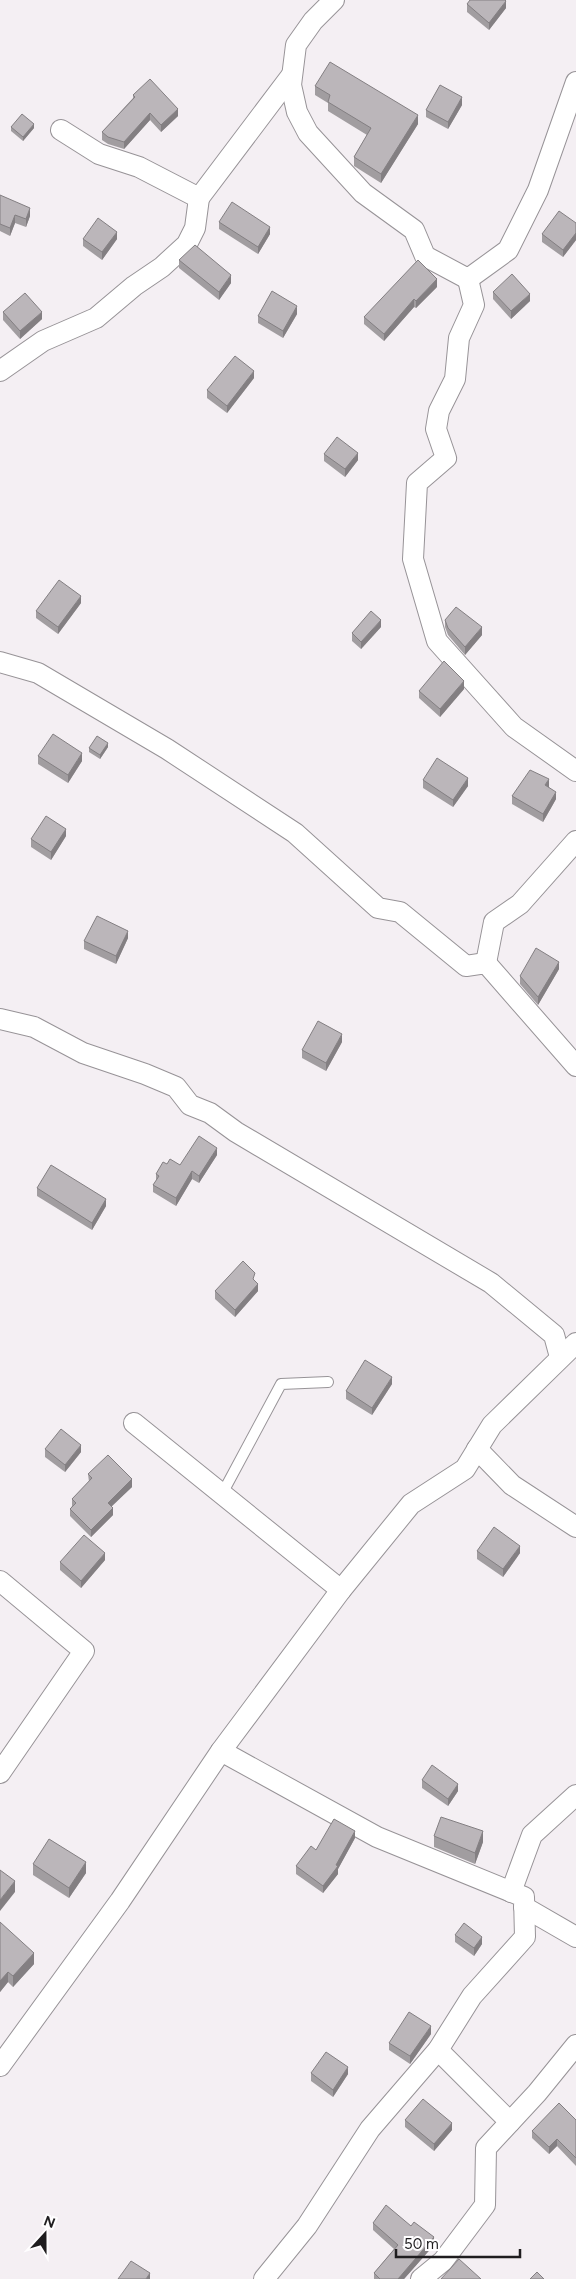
<svg xmlns="http://www.w3.org/2000/svg" width="576" height="2279" font-family="Figtree,sans-serif">
<style>
.lines{fill:none;stroke-linecap:round;stroke-linejoin:round}
.service-casing{stroke:#979397;stroke-width:12}
.minor-casing{stroke:#979397;stroke-width:22}
.service{stroke:#fff;stroke-width:10}
.minor{stroke:#fff;stroke-width:20}
.wall{fill:#a19da0}
.shaded-wall{fill:#837f82}
.building{fill:#bbb6ba;stroke:#837f82}
</style>
<rect width="100%" height="100%" fill="#f4eff3"/>
<g class="lines">
<g class="service-casing">
<polyline id="service" points="222,1494 281,1384 328,1382"/>
</g>
<g class="minor-casing">
<g id="minor">
<polyline points="334,0 313,21 296,45 291,85 297,112 308,133 363,193 414,230 425,256 468,279 508,250 538,190 576,82"/>
<polyline points="61,130 99,154 139,167 199,198 291,76"/>
<polyline points="468,279 474,305 459,338 455,379 439,411 436,429 446,458 417,483 413,559 437,641 514,727 576,771"/>
<polyline points="0,371 43,341 96,318 134,286 162,267 187,244 195,228 199,198"/>
<polyline points="0,662 38,673 167,749 295,833 378,908 400,912 466,966 486,963 576,1066"/>
<polyline points="486,963 494,922 520,904 576,841"/>
<polyline points="0,1019 34,1027 83,1053 145,1074 176,1087 190,1105 210,1113 236,1132 491,1283 554,1335 560,1357"/>
<polyline points="134,1423 341,1590"/>
<polyline points="477,1449 512,1485 576,1527"/>
<polyline points="0,1581 84,1651 0,1773"/>
<polyline points="221,1751 377,1837 524,1897 525,1937 472,1996 438,2050 370,2129 307,2226 264,2279"/>
<polyline points="511,1892 532,1835 576,1795"/>
<polyline points="524,1907 576,1937"/>
<polyline points="438,2050 510,2122"/>
<polyline points="0,2066 120,1901 221,1751 341,1590 411,1504 465,1469 492,1425 576,1343"/>
<polyline points="421,2279 443,2261 485,2205 486,2148 537,2093 576,2045"/>
</g>
</g>
<use href="#service" class="service"/>
<use href="#minor" class="minor"/>
</g>
<g class="wall">
<polygon points="467,4 506,8 489,30 467,12"/>
<polygon points="315,86 418,124 381,183 354,166 354,157 367,135 328,111 328,103 315,95"/>
<polygon points="133,95 178,116 161,132 150,120 124,149 108,144 102,140 102,132 133,98"/>
<polygon points="462,105 448,129 426,117 426,110"/>
<polygon points="11,127 34,128 23,141 11,131"/>
<polygon points="0,195 30,216 26,227 15,223 10,236 0,231"/>
<polygon points="219,222 270,234 258,254 219,229"/>
<polygon points="576,223 576,240 563,257 542,242 542,234"/>
<polygon points="83,239 117,239 102,260 83,246"/>
<polygon points="179,260 231,283 219,300 179,268"/>
<polygon points="437,287 416,308 414,307 384,341 364,324 364,317"/>
<polygon points="493,292 530,301 511,319 493,299"/>
<polygon points="3,312 42,319 20,339 3,320"/>
<polygon points="297,314 283,338 258,323 258,316"/>
<polygon points="254,378 227,413 207,398 207,390"/>
<polygon points="324,454 358,460 345,477 324,461"/>
<polygon points="81,603 58,634 36,618 36,611"/>
<polygon points="445,620 482,635 465,655 448,635 445,627"/>
<polygon points="381,627 361,649 352,641 352,633"/>
<polygon points="464,689 440,717 419,698 419,691"/>
<polygon points="108,747 100,759 89,752 89,748"/>
<polygon points="38,756 82,761 68,783 38,764"/>
<polygon points="423,780 468,786 453,807 423,788"/>
<polygon points="549,787 556,799 543,822 512,804 512,796"/>
<polygon points="66,836 51,860 31,847 31,839"/>
<polygon points="128,938 116,964 84,949 84,941"/>
<polygon points="559,969 538,1005 520,984 520,976"/>
<polygon points="342,1042 326,1071 302,1058 302,1050"/>
<polygon points="217,1155 199,1183 192,1179 176,1206 153,1192 153,1185 156,1181 156,1174 167,1164 180,1165"/>
<polygon points="37,1188 106,1206 92,1230 37,1196"/>
<polygon points="255,1281 258,1291 235,1317 215,1299 215,1291"/>
<polygon points="392,1384 372,1415 346,1399 346,1391"/>
<polygon points="45,1449 81,1452 65,1472 45,1457"/>
<polygon points="88,1474 132,1487 111,1506 113,1515 91,1537 70,1516 70,1509 72,1506 72,1499 89,1482"/>
<polygon points="477,1551 520,1553 503,1577 477,1559"/>
<polygon points="105,1560 81,1588 60,1570 60,1562"/>
<polygon points="422,1780 458,1791 448,1806 422,1788"/>
<polygon points="434,1836 483,1842 475,1864 434,1847"/>
<polygon points="355,1838 338,1869 338,1874 323,1893 296,1874 296,1866 316,1850"/>
<polygon points="33,1864 86,1873 69,1898 33,1875"/>
<polygon points="0,1922 34,1964 13,1987 8,1982 0,1992"/>
<polygon points="455,1935 482,1944 474,1956 455,1942"/>
<polygon points="431,2034 410,2064 389,2050 389,2043"/>
<polygon points="311,2073 348,2074 333,2097 311,2081"/>
<polygon points="405,2120 452,2130 434,2151 405,2127"/>
<polygon points="576,2120 576,2166 557,2146 549,2154 532,2138 532,2131"/>
<polygon points="373,2223 411,2226 434,2245 404,2279 374,2279 374,2273 394,2249 373,2230"/>
</g>
<g class="shaded-wall">
<polygon points="506,1 506,8 489,30 489,23"/>
<polygon points="462,97 462,105 448,129 448,122"/>
<polygon points="178,109 178,116 161,132 161,125"/>
<polygon points="150,113 150,120 124,149 124,142"/>
<polygon points="418,115 418,124 381,183 381,174"/>
<polygon points="34,124 34,128 23,141 23,137"/>
<polygon points="30,208 30,216 26,227 26,219"/>
<polygon points="15,215 15,223 10,236 10,228"/>
<polygon points="270,227 270,234 258,254 258,247"/>
<polygon points="117,232 117,239 102,260 102,252"/>
<polygon points="576,233 576,240 563,257 563,250"/>
<polygon points="231,275 231,283 219,300 219,292"/>
<polygon points="437,279 437,287 416,308 416,301"/>
<polygon points="530,294 530,301 511,319 511,311"/>
<polygon points="414,299 414,307 384,341 384,334"/>
<polygon points="297,306 297,314 283,338 283,331"/>
<polygon points="42,312 42,319 20,339 20,331"/>
<polygon points="254,371 254,378 227,413 227,406"/>
<polygon points="358,453 358,460 345,477 345,469"/>
<polygon points="81,596 81,603 58,634 58,627"/>
<polygon points="381,620 381,627 361,649 361,642"/>
<polygon points="482,627 482,635 465,655 465,647"/>
<polygon points="464,681 464,689 440,717 440,709"/>
<polygon points="108,743 108,747 100,759 100,755"/>
<polygon points="82,753 82,761 68,783 68,775"/>
<polygon points="468,778 468,786 453,807 453,800"/>
<polygon points="549,779 549,787 545,793 545,785"/>
<polygon points="556,792 556,799 543,822 543,814"/>
<polygon points="66,829 66,836 51,860 51,852"/>
<polygon points="128,931 128,938 116,964 116,956"/>
<polygon points="559,962 559,969 538,1005 538,997"/>
<polygon points="342,1034 342,1042 326,1071 326,1063"/>
<polygon points="217,1148 217,1155 199,1183 199,1176"/>
<polygon points="192,1171 192,1179 176,1206 176,1198"/>
<polygon points="106,1199 106,1206 92,1230 92,1223"/>
<polygon points="258,1284 258,1291 235,1317 235,1310"/>
<polygon points="392,1377 392,1384 372,1415 372,1408"/>
<polygon points="81,1445 81,1452 65,1472 65,1465"/>
<polygon points="132,1479 132,1487 108,1510 108,1503"/>
<polygon points="113,1508 113,1515 91,1537 91,1530"/>
<polygon points="520,1546 520,1553 503,1577 503,1569"/>
<polygon points="105,1553 105,1560 81,1588 81,1581"/>
<polygon points="458,1784 458,1791 448,1806 448,1799"/>
<polygon points="355,1831 355,1838 338,1869 338,1874 323,1893 323,1886 336,1865"/>
<polygon points="483,1831 483,1842 475,1864 475,1853"/>
<polygon points="86,1862 86,1873 69,1898 69,1888"/>
<polygon points="15,1881 15,1892 0,1911 0,1900"/>
<polygon points="482,1937 482,1944 474,1956 474,1948"/>
<polygon points="34,1953 34,1964 13,1987 13,1976"/>
<polygon points="8,1972 8,1982 0,1992 0,1981"/>
<polygon points="431,2026 431,2034 410,2064 410,2056"/>
<polygon points="348,2067 348,2074 333,2097 333,2090"/>
<polygon points="452,2123 452,2130 434,2151 434,2144"/>
<polygon points="557,2139 557,2146 549,2154 549,2147"/>
<polygon points="434,2237 434,2245 404,2279 398,2279"/>
<polygon points="150,2273 150,2279 146,2279"/>
</g>
<g class="building">
<polygon points="470,0 505,0 506,1 489,23 467,4"/>
<polygon points="330,62 418,115 381,174 354,157 371,128 328,102 330,95 315,86"/>
<polygon points="150,79 178,109 161,125 150,113 124,142 108,137 102,132 135,97 133,95"/>
<polygon points="440,85 462,97 448,122 426,110"/>
<polygon points="22,114 34,124 23,137 11,127"/>
<polygon points="0,195 30,208 26,219 15,215 10,228 0,224"/>
<polygon points="232,202 270,227 258,247 219,222"/>
<polygon points="559,211 576,223 576,233 563,250 542,234"/>
<polygon points="98,218 117,232 102,252 83,239"/>
<polygon points="195,245 231,275 219,292 179,260"/>
<polygon points="418,260 437,279 416,301 414,299 384,334 364,317"/>
<polygon points="512,274 530,294 511,311 493,292"/>
<polygon points="272,291 297,306 283,331 258,316"/>
<polygon points="25,293 42,312 20,331 3,312"/>
<polygon points="235,356 254,371 227,406 207,390"/>
<polygon points="337,437 358,453 345,469 324,454"/>
<polygon points="59,580 81,596 58,627 36,611"/>
<polygon points="456,607 482,627 465,647 448,628 445,620"/>
<polygon points="371,611 381,620 361,642 352,633"/>
<polygon points="444,661 464,681 440,709 419,691"/>
<polygon points="53,734 82,753 68,775 38,756"/>
<polygon points="97,736 108,743 100,755 89,748"/>
<polygon points="437,758 468,778 453,800 423,780"/>
<polygon points="530,770 549,779 545,785 556,792 543,814 512,796"/>
<polygon points="46,816 66,829 51,852 31,839"/>
<polygon points="97,916 128,931 116,956 84,941"/>
<polygon points="536,948 559,962 538,997 520,976"/>
<polygon points="318,1021 342,1034 326,1063 302,1050"/>
<polygon points="199,1136 217,1148 199,1176 192,1171 176,1198 153,1185 159,1176 156,1174 163,1162 167,1164 170,1159 180,1165"/>
<polygon points="51,1165 106,1199 92,1223 37,1188"/>
<polygon points="243,1261 255,1273 253,1279 258,1284 235,1310 215,1291"/>
<polygon points="365,1360 392,1377 372,1408 346,1391"/>
<polygon points="61,1429 81,1445 65,1465 45,1449"/>
<polygon points="108,1455 132,1479 108,1503 113,1508 91,1530 70,1509 76,1503 72,1499 92,1478 88,1474"/>
<polygon points="494,1527 520,1546 503,1569 477,1551"/>
<polygon points="84,1535 105,1553 81,1581 60,1562"/>
<polygon points="432,1765 458,1784 448,1799 422,1780"/>
<polygon points="441,1817 483,1831 475,1853 434,1836"/>
<polygon points="334,1819 355,1831 336,1865 338,1866 323,1886 296,1866 311,1846 316,1850"/>
<polygon points="49,1839 86,1862 69,1888 33,1864"/>
<polygon points="0,1870 15,1881 0,1900"/>
<polygon points="0,1922 34,1953 13,1976 8,1972 0,1981"/>
<polygon points="464,1923 482,1937 474,1948 455,1935"/>
<polygon points="409,2012 431,2026 410,2056 389,2043"/>
<polygon points="326,2052 348,2067 333,2090 311,2073"/>
<polygon points="423,2099 452,2123 434,2144 405,2120"/>
<polygon points="559,2103 576,2120 576,2158 557,2139 549,2147 532,2131"/>
<polygon points="386,2205 411,2226 414,2222 434,2237 398,2279 380,2279 374,2273 398,2245 373,2223"/>
<polygon points="459,2259 481,2279 441,2279"/>
<polygon points="131,2261 150,2273 146,2279 118,2279"/>
<polygon points="537,2272 544,2279 530,2279"/>
</g>
<g transform="translate(45 2234) rotate(21)" stroke="#fffeff" stroke-width="4" paint-order="stroke">
<path d="M0-4L9 19L0 12L-9 19Z" fill="#1f1d1f"/>
<text y="-8" font-size="14" font-weight="bold" text-anchor="middle" fill="#1f1d1f">N</text>
</g>
<path d="M396 2249v8h124v-8" fill="none" stroke="#1f1d1f" stroke-width="2.5"/>
<text x="404" y="2249" font-size="15" fill="#1f1d1f" stroke="#fffeff" stroke-width="4" paint-order="stroke">50 m</text>
</svg>
